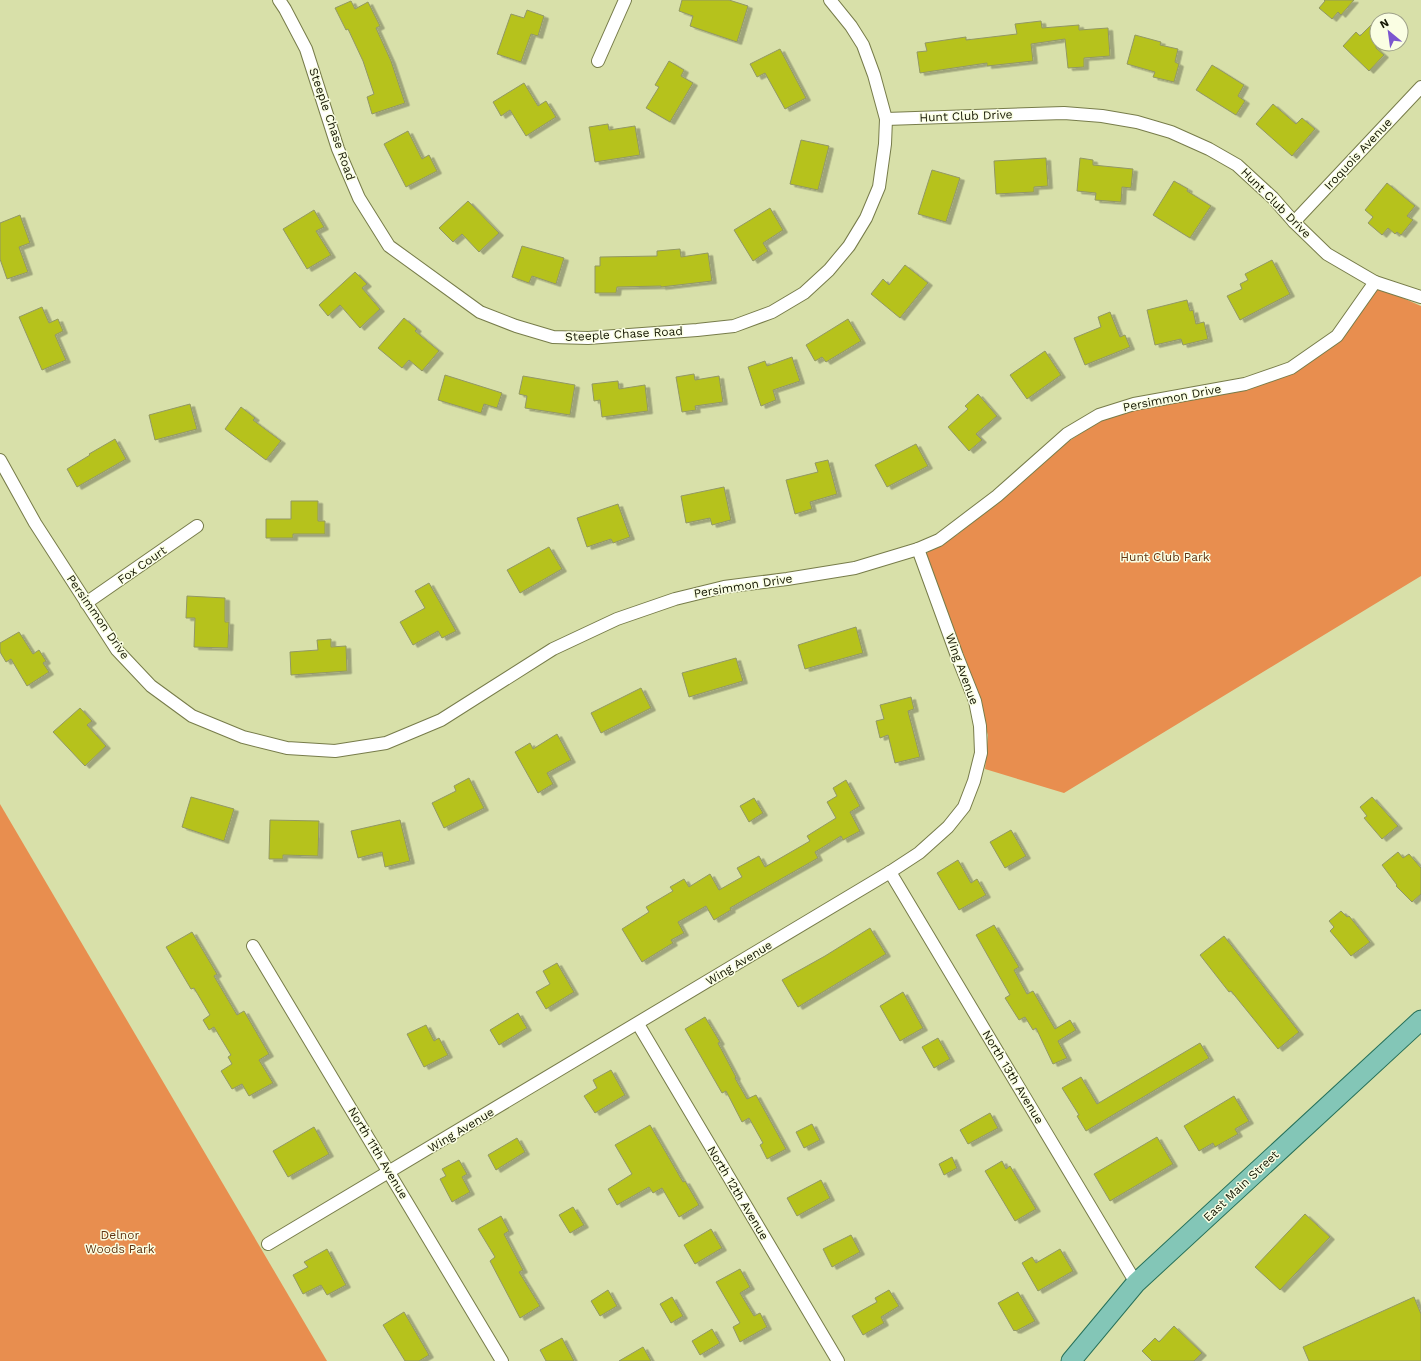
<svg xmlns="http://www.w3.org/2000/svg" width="1421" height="1361" font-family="'Work Sans',sans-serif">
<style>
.green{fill:#e88e4f}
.building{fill:#b6c21c;stroke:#929865;filter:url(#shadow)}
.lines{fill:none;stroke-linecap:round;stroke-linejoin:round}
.street-casing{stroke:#777c4a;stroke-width:14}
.primary-casing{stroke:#267059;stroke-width:21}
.street{stroke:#fff;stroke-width:12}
.primary{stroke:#83c6b7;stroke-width:19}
.labels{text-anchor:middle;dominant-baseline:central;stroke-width:3;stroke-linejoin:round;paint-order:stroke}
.street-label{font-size:12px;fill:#141603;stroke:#fafee3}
.park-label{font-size:12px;fill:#5f3210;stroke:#fafee3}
</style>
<defs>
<filter id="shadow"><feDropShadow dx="4.5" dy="2.5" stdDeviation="0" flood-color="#0004"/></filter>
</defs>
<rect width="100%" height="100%" fill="#d8e0a9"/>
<g class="green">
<polygon points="1378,287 1421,306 1421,576 1064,793 985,769 988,735 926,554 939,540 957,535 1066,443 1103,419 1142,408 1264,384 1291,368 1315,357"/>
<polygon points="0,804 327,1361 0,1361"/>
</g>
<g class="building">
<polygon points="682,0 729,0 748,6 737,42 690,26 693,16 679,11"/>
<polygon points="1324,0 1354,0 1341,15 1338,12 1332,19 1319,8 1325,1"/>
<polygon points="351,1 355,9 368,2 380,26 376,28 391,61 405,103 372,114 367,97 374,94 363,61 348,29 346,30 335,8"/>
<polygon points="527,10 544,16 538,36 531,34 521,62 497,54 511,14 524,18"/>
<polygon points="1377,19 1376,48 1384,55 1369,71 1343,46 1356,32 1360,36"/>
<polygon points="1041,21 1042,28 1079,25 1079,30 1108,28 1110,56 1084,58 1084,67 1068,68 1065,39 1031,44 1033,61 987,66 987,63 920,73 917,52 927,51 925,43 966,37 966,40 1017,34 1015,24"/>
<polygon points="1135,35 1161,42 1160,45 1178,49 1175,62 1179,64 1174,82 1153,77 1155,72 1127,64"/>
<polygon points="780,49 806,98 785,109 765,73 757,77 750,64"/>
<polygon points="669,61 684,70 681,76 693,83 670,122 646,108 659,87 655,85"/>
<polygon points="1212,65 1244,85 1238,96 1245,101 1236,115 1196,90"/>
<polygon points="524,83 538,106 546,101 556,117 526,136 510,110 501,116 493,102"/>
<polygon points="1273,104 1296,124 1302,118 1315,129 1292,156 1256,124"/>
<polygon points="608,124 609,130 635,126 640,155 595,162 589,127"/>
<polygon points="408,131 422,159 429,155 437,171 406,187 384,144"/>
<polygon points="801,140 829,146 818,190 790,184"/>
<polygon points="1046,158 1048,186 1034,187 1034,192 996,194 994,161"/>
<polygon points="1080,158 1093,160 1093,165 1133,169 1131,188 1122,187 1121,202 1095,200 1096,193 1077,191"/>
<polygon points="932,170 960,178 946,222 918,214"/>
<polygon points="1174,181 1188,189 1187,191 1211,206 1190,238 1153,215"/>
<polygon points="1387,183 1415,206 1407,216 1413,220 1401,235 1397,232 1395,234 1388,228 1382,235 1368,223 1373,217 1365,210"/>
<polygon points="468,201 499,233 479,252 462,234 453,242 439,228"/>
<polygon points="770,208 783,230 763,243 768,251 753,261 734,230"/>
<polygon points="314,210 324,227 316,231 331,255 307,269 283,229"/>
<polygon points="20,215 30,243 19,247 28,272 7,279 0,259 0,223"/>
<polygon points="522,246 564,258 556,284 532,276 529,283 512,277"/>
<polygon points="680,249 681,257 708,253 712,281 661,287 661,286 617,287 616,293 595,293 595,266 600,266 600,257 657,256 657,251"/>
<polygon points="1272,260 1290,294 1240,320 1227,296 1242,289 1240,284 1248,280 1245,274"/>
<polygon points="905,265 928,283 900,318 871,294 883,279 889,285"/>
<polygon points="355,272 367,284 362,288 380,309 360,328 340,305 328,316 319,305"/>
<polygon points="1187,300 1190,311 1193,310 1196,324 1204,322 1208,339 1183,345 1181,339 1155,345 1147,310"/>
<polygon points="42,307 49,323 58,319 63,331 55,335 66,360 42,370 19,317"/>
<polygon points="1110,312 1120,337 1125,335 1130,347 1085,365 1074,338 1101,327 1098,317"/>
<polygon points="404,318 417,329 415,331 439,351 422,371 409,360 402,368 378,348"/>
<polygon points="848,319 861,341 826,362 822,357 815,361 806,345"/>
<polygon points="1045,351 1061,375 1027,399 1010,375"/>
<polygon points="792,357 800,381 773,390 776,400 761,406 748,367 765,361 767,366"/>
<polygon points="694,374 695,380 719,376 723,402 695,406 696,410 682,412 676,377"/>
<polygon points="445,375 502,393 497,408 484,404 481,413 438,400"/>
<polygon points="523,376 575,385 570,415 525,408 527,396 519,394"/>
<polygon points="618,381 619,389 645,385 648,411 602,417 600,400 594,401 592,384"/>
<polygon points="978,394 997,416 976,434 982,440 969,451 948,427 968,409 965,406"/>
<polygon points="190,404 197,429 155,440 149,415"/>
<polygon points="241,407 255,418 253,420 281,441 266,460 225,429"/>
<polygon points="115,439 126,459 77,487 67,469 90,455 89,454"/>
<polygon points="916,444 928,466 887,487 875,465"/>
<polygon points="828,460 837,494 810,502 812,509 795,514 786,480 818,472 815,463"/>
<polygon points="724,487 731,520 712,525 710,518 686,523 681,496"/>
<polygon points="291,501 318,501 318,521 325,521 325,534 293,534 293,538 266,538 266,519 291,519"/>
<polygon points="618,504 630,537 613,543 611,539 587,547 577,518"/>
<polygon points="549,547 562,569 520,593 507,570"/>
<polygon points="429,583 456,631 442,638 438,631 413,645 400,622 425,608 415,591"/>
<polygon points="187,596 225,598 225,622 229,622 228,648 194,647 195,618 186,618"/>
<polygon points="856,627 863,653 805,669 798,645"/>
<polygon points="19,632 33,654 39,650 46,661 43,663 49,672 27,686 11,659 6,662 0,652 0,643"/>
<polygon points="331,639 331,647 346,646 347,671 291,675 290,652 318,650 317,640"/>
<polygon points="736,658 743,681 689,697 682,673"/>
<polygon points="641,688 651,708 601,733 591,713"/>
<polygon points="911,697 914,709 908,711 920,757 895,763 888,735 880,738 876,721 884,719 880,705"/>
<polygon points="80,708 92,721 87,725 106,746 85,766 53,732"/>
<polygon points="557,734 571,760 547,773 553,784 538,793 515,752 530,743 533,749"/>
<polygon points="469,778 484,808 444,828 432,803 456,791 454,786"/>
<polygon points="846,780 860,806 850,812 860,831 843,840 841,836 815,852 818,858 730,908 731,910 714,920 706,906 678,922 684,933 671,940 673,943 642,962 622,929 649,912 646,907 673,891 670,887 684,879 689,887 710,874 719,890 742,877 737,868 759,856 765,867 810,841 807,836 836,818 827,802 837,796 833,788"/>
<polygon points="191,797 234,809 224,841 182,827"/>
<polygon points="1372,797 1398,826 1382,839 1364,818 1367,816 1360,807"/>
<polygon points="754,798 763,813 749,822 740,806"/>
<polygon points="270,820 319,821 318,856 283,855 283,859 269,859"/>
<polygon points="400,820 410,861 385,867 382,852 358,858 351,831"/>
<polygon points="1011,830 1026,856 1005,868 990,842"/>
<polygon points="1398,852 1403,858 1409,854 1421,868 1421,894 1412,902 1396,886 1397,885 1382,865"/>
<polygon points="958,860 971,883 977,879 986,895 959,910 937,873"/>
<polygon points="1341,911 1347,917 1349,916 1370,942 1351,956 1330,931 1334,927 1329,921"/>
<polygon points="994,925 1019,967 1014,970 1027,994 1033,991 1055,1029 1070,1020 1076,1030 1058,1041 1067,1058 1053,1064 1036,1028 1033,1030 1025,1017 1019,1020 1005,998 1010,995 976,935"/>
<polygon points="870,928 886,954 798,1007 782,980 825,956"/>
<polygon points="192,932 217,974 214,976 237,1015 244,1011 269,1054 259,1060 273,1083 249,1096 242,1084 232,1089 221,1071 232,1064 228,1057 231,1055 214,1027 209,1030 203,1020 210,1015 194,988 191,989 166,947"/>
<polygon points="1224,936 1299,1032 1278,1049 1231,991 1229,992 1200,955"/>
<polygon points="557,963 574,992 546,1009 536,992 550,984 543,971"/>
<polygon points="903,992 923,1028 900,1041 880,1006"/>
<polygon points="518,1013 527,1028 499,1045 490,1030"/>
<polygon points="705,1017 720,1042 718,1043 736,1077 735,1078 747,1099 756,1095 786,1149 767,1159 760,1145 763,1143 749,1118 742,1122 726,1091 722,1093 685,1029"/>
<polygon points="426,1025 434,1041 439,1038 448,1055 424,1067 407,1034"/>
<polygon points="938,1038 950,1059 934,1068 922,1047"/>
<polygon points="1200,1043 1209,1058 1086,1131 1077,1116 1079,1115 1062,1088 1081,1077 1097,1104"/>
<polygon points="611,1070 625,1095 595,1113 584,1096 597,1088 593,1080"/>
<polygon points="1234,1096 1249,1121 1235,1129 1238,1134 1215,1147 1213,1143 1199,1151 1184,1126"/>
<polygon points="990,1113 998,1128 968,1144 960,1130"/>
<polygon points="812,1124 820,1140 804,1148 796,1132"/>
<polygon points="650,1125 683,1182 685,1181 699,1205 679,1217 662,1188 653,1193 649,1187 617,1205 608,1189 632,1174 615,1145"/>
<polygon points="314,1127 329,1154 288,1177 273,1151"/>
<polygon points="1157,1137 1173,1164 1110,1201 1094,1174"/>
<polygon points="517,1138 525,1152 496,1170 488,1155"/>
<polygon points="952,1157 957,1168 944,1175 939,1164"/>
<polygon points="459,1160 467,1174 462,1177 470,1192 452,1202 440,1179 446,1176 442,1169"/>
<polygon points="1002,1161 1006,1169 1010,1166 1036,1209 1015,1221 985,1171"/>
<polygon points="821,1180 830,1198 797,1216 787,1198"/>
<polygon points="573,1207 584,1225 570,1233 559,1215"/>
<polygon points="1305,1214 1330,1237 1280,1290 1255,1267"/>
<polygon points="501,1216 509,1231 504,1234 523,1270 519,1272 540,1306 520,1318 490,1261 495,1257 478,1229"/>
<polygon points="711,1229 722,1248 695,1264 684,1245"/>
<polygon points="851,1235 860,1252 832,1267 823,1249"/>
<polygon points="327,1249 346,1285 327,1295 321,1285 303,1294 293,1275 308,1267 304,1262"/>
<polygon points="1060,1249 1073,1271 1038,1291 1022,1263 1032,1257 1036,1263"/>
<polygon points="740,1269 750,1287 740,1293 754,1316 760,1313 767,1327 740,1342 733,1327 740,1323 716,1282"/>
<polygon points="608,1290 617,1306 600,1316 591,1301"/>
<polygon points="889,1290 899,1306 881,1317 884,1323 863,1335 852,1316 877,1302 875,1298"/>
<polygon points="1018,1292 1035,1321 1016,1331 1015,1330 1014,1331 998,1303"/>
<polygon points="672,1297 683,1316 671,1323 660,1304"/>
<polygon points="1414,1297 1421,1314 1421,1361 1309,1361 1303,1347"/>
<polygon points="404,1312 429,1355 419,1361 405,1361 383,1325"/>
<polygon points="1174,1326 1202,1353 1194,1361 1152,1361 1142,1351 1155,1338 1159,1342"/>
<polygon points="712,1329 720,1343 700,1355 692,1341"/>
<polygon points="562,1338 574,1361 546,1361 540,1350"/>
<polygon points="643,1347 651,1361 619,1361"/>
</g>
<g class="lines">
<g class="street-casing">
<g id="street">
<polyline points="279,0 285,9 306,49 338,149 359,198 389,246 480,312 516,326 553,337 588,338 697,330 734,326 772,312 804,293 829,270 849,246 866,218 879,187 885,144 886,119 874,75 863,45 851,26 830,0"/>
<polyline points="598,61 625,0"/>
<polyline points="886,119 1064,113 1102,116 1137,122 1171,132 1209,149 1237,165 1273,198 1294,222 1327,254 1375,282 1421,297"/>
<polyline points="1294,222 1421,87"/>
<polyline points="0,460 35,523 117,650 151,686 192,716 243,737 287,748 335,751 386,743 441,720 553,649 617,619 675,599 724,587 787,579 855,568 918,549 939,540 997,496 1067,434 1099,415 1134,404 1245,384 1291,368 1337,336 1375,282"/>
<polyline points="86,603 197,526"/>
<polyline points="890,872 1136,1283"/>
<polyline points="253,946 502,1361"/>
<polyline points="638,1024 838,1361"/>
<polyline points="268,1244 890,872 919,853 948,827 964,807 974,781 981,753 980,726 975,701 957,656 918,549"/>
</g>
</g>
<g class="primary-casing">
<polyline id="primary" points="1071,1361 1136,1283 1421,1020"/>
</g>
<use href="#street" class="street"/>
<use href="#primary" class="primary"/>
</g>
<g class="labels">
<g class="street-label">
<text transform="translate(966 116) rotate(-2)">Hunt Club Drive</text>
<text transform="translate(332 124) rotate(71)">Steeple Chase Road</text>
<text transform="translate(1358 154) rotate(-47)">Iroquois Avenue</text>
<text transform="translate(1276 203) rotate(45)">Hunt Club Drive</text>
<text transform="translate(624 334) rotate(-3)">Steeple Chase Road</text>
<text transform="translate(1172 398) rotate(-11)">Persimmon Drive</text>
<text transform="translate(142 565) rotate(-35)">Fox Court</text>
<text transform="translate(743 586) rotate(-9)">Persimmon Drive</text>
<text transform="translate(98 617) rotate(55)">Persimmon Drive</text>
<text transform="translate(962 669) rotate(70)">Wing Avenue</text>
<text transform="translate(739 963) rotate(-31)">Wing Avenue</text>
<text transform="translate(1013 1077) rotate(59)">North 13th Avenue</text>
<text transform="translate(461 1130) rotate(-31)">Wing Avenue</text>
<text transform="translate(378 1153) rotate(59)">North 11th Avenue</text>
<text transform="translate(1241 1186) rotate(-43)">East Main Street</text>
<text transform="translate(738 1193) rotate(59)">North 12th Avenue</text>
</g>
<g class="park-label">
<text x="1165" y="557">Hunt Club Park</text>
<text x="120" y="1235">Delnor<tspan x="120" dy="14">Woods Park</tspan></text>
</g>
</g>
<g transform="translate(1389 32) rotate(331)"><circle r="19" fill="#fafee3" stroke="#9ea189"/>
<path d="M0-3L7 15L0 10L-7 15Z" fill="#7b56cf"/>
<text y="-6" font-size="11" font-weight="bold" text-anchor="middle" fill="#141603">N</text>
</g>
</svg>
